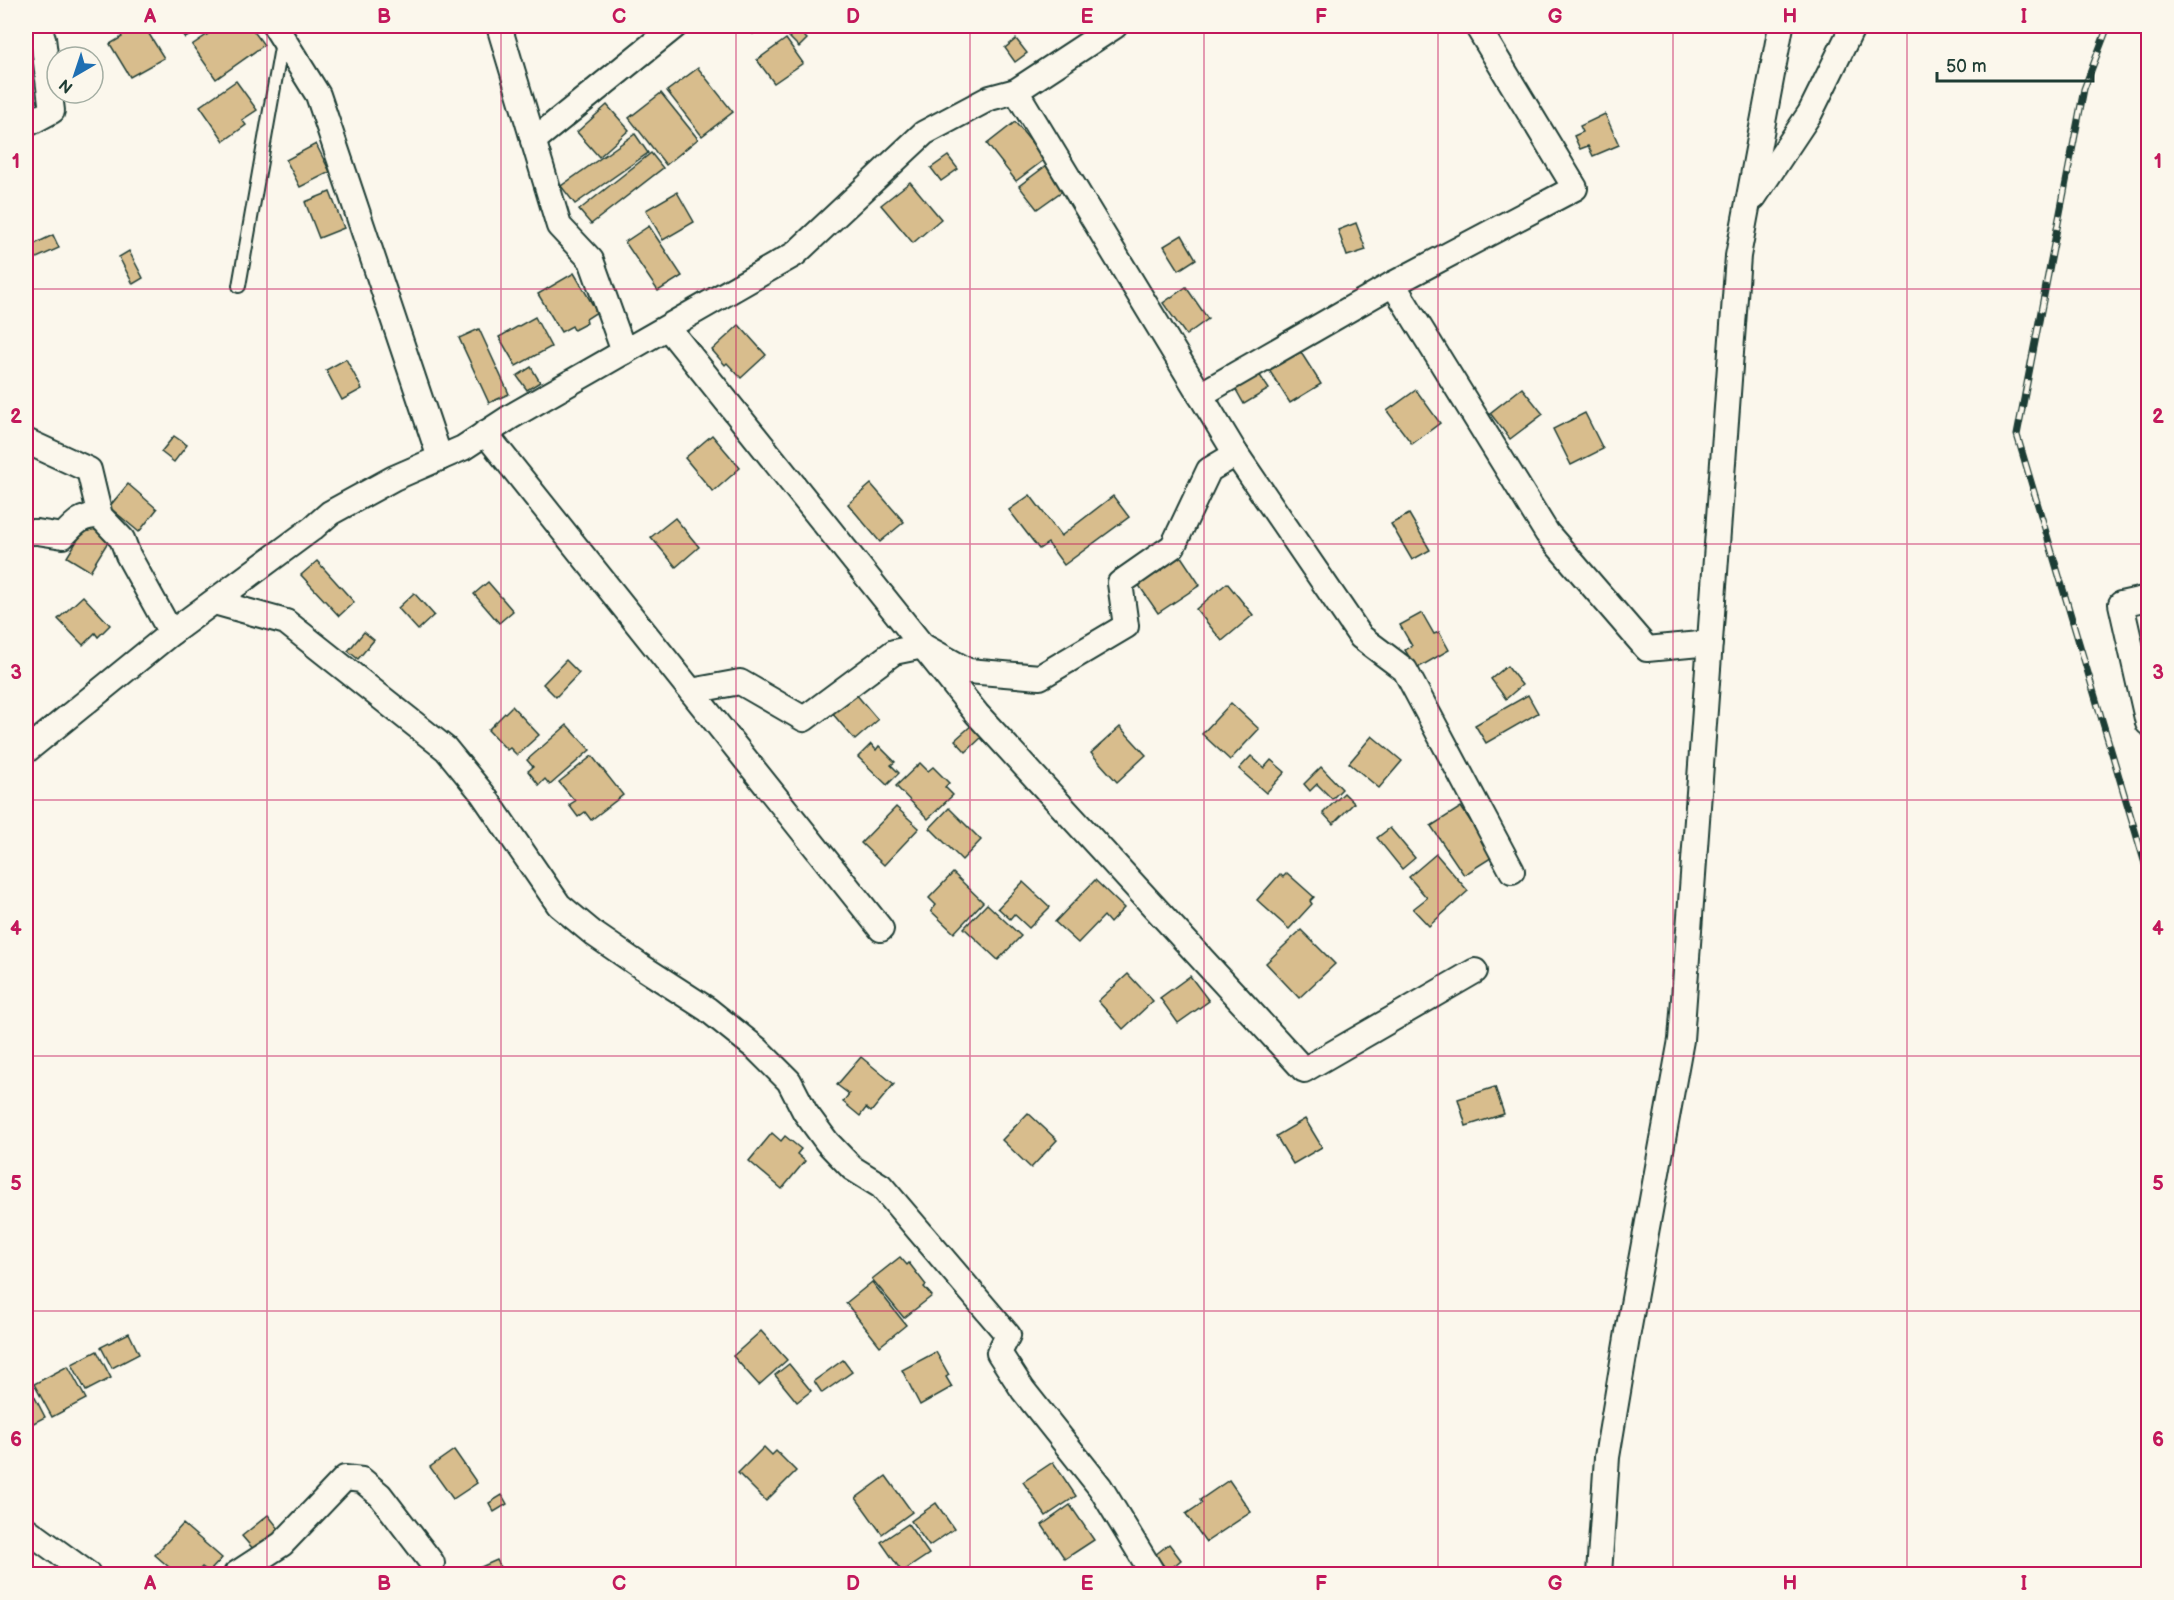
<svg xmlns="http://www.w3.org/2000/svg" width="2174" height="1600" font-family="'Balsamiq Sans',sans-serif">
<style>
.building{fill:#d8bd8d;stroke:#1f3d34;stroke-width:1.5}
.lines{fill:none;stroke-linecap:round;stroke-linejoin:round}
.lane-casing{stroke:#1f3d34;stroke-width:16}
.street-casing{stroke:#1f3d34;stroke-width:28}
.lane{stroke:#fbf7ec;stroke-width:12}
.street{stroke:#fbf7ec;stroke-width:24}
.rail-casing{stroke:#1f3d34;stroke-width:7}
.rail{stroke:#fbf7ec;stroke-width:4.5;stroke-dasharray:14;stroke-linecap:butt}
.grid{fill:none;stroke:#c2185b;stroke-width:1.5;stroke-opacity:0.55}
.neatline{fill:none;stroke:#c2185b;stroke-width:2}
.grid-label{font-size:20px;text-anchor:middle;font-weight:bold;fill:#c2185b}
</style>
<rect width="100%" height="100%" fill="#fbf7ec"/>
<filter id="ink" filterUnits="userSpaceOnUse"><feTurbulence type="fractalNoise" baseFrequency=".0167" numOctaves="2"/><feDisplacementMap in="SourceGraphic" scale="12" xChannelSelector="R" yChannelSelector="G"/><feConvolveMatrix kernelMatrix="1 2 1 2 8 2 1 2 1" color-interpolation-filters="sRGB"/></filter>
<g filter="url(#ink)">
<g class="building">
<polygon points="125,26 133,26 135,29 144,26 164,58 130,77 110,44 122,37 118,30"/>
<polygon points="178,26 208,26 185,38"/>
<polygon points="220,26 250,26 264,45 216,79 192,45"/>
<polygon points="744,26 761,26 753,34"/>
<polygon points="778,26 794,26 807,39 799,47"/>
<polygon points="786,39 803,63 774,83 757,60"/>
<polygon points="1016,39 1027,53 1015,62 1005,48"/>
<polygon points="698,68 733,112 702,136 667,91"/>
<polygon points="236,81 257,110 242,120 246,125 224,141 200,106"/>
<polygon points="661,93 698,139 666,165 629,118"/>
<polygon points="607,105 629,130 599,157 577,132"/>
<polygon points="1605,114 1619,145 1593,156 1588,146 1580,149 1574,136 1583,132 1580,126"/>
<polygon points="1015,122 1045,159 1016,181 987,144"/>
<polygon points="635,134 648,153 575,204 561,186"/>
<polygon points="316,144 330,172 300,187 286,160"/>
<polygon points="651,153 663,168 591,224 579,210"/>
<polygon points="948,156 958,169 941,181 931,168"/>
<polygon points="1047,165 1065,189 1037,209 1019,186"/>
<polygon points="910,182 941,219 913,243 881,205"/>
<polygon points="330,192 344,228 319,238 305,202"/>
<polygon points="677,192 694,222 663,240 646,210"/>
<polygon points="1356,223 1366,250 1347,256 1338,230"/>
<polygon points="649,226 682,276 658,291 625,242"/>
<polygon points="53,235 59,248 30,261 26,248"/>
<polygon points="1182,235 1196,259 1179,270 1164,246"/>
<polygon points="129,251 143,278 133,284 119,257"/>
<polygon points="574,273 597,312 586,319 587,323 574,330 572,326 561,332 538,294"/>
<polygon points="1186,287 1208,319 1186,335 1163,303"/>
<polygon points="535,317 551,347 516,366 499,337"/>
<polygon points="739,325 766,355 741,378 727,363 725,365 712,350"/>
<polygon points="479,329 509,394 489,403 459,338"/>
<polygon points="1300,351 1321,384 1290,403 1269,370"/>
<polygon points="346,359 362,389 342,400 326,370"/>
<polygon points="531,367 540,382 527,390 517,376"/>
<polygon points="1259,374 1269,389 1244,404 1235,388"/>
<polygon points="1522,388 1543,414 1510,439 1490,413"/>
<polygon points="1416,390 1440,423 1412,444 1387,411"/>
<polygon points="1585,413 1603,449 1571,465 1553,429"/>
<polygon points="712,435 740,468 713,492 685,458"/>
<polygon points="174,436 187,445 174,462 161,452"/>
<polygon points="128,484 157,509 139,532 109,507"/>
<polygon points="871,484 904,522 880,542 848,504"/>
<polygon points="1030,495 1061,536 1113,496 1129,517 1064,565 1048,543 1039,549 1009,510"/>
<polygon points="1409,514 1430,550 1412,560 1391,524"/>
<polygon points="675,518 699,547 676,567 651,537"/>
<polygon points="88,523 111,537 90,571 67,557"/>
<polygon points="1180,555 1200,585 1158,613 1138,584"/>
<polygon points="317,561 354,602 339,616 301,575"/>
<polygon points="488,582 513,611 499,623 474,594"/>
<polygon points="1227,583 1253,615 1222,641 1196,609"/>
<polygon points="414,593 434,615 418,630 398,608"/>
<polygon points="83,596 110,625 98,637 95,633 83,645 58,619"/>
<polygon points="1422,613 1434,634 1439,632 1449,650 1416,669 1405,650 1412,646 1400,625"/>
<polygon points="364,632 374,640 358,659 348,651"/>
<polygon points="566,660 579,673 556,697 543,684"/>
<polygon points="1507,666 1522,685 1506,699 1491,679"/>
<polygon points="855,693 878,720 855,740 832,713"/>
<polygon points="1528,695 1538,713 1486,743 1475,725"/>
<polygon points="1231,703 1259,729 1230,760 1202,734"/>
<polygon points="512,706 539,735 517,755 510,748 507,750 488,730"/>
<polygon points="973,724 983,736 966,752 955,740"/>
<polygon points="567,725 590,750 550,785 545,779 539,785 528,771 533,767 527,760"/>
<polygon points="1120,727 1146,755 1117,782 1091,753"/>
<polygon points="1372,736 1402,761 1379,788 1349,763"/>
<polygon points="871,744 876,750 879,746 895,762 891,765 899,773 887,785 858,757"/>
<polygon points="592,756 623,795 591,820 585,812 578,817 569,805 575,801 559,782"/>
<polygon points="1251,756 1264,768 1271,760 1285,772 1266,793 1239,769"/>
<polygon points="920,763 928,771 933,767 949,783 945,787 953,795 928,819 896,786"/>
<polygon points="1321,767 1342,789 1332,799 1317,784 1310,791 1304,784"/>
<polygon points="1344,793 1354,803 1333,824 1323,813"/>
<polygon points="896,807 919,828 884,865 861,843"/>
<polygon points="1461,807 1494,856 1464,875 1431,826"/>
<polygon points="949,808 981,840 962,860 930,828"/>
<polygon points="1390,828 1415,858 1402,869 1377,838"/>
<polygon points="1436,854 1468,891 1429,926 1413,909 1427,898 1409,877"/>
<polygon points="953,873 983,902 954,933 931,911 936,905 929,898"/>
<polygon points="1287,873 1314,897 1310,901 1312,904 1289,929 1257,900 1280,874 1283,877"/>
<polygon points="1095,880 1124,908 1110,923 1104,916 1078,943 1055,922"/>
<polygon points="1023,882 1050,907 1029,928 1014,914 1010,919 998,908"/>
<polygon points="987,904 1021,936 998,960 964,928"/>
<polygon points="1301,930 1335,964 1299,998 1266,963"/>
<polygon points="1128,974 1153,1001 1123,1029 1098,1001"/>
<polygon points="1190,976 1209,1001 1178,1023 1160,998"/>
<polygon points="861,1057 894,1084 871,1112 866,1108 860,1116 843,1102 849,1094 837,1085"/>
<polygon points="1495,1087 1504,1114 1466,1126 1458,1099"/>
<polygon points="1028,1113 1057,1140 1031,1168 1002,1140"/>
<polygon points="1305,1119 1322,1147 1293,1164 1276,1136"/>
<polygon points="772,1133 781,1141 785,1136 801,1149 797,1154 805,1161 782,1189 749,1161"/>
<polygon points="900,1257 907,1265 909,1263 926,1285 924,1287 932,1296 904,1318 872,1279"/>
<polygon points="872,1282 906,1325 880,1346 846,1303"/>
<polygon points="761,1331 787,1360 759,1385 733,1356"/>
<polygon points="129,1333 139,1354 112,1368 101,1347"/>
<polygon points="97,1351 111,1378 86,1391 72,1364"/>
<polygon points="936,1352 949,1375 946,1377 952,1387 920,1405 902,1370"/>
<polygon points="843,1360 852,1372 822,1393 814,1381"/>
<polygon points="789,1364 811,1391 797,1402 775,1375"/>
<polygon points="68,1366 86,1399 52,1417 34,1384"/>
<polygon points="29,1386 45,1417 26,1427 26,1388"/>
<polygon points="764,1447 772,1455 776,1451 796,1471 766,1501 738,1473"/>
<polygon points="454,1450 477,1483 453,1499 430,1467"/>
<polygon points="1053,1462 1076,1496 1046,1516 1023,1482"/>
<polygon points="886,1476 912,1512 882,1534 856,1498"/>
<polygon points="1229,1480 1251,1512 1206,1542 1186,1514 1202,1503 1200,1500"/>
<polygon points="502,1495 507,1504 494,1512 489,1503"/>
<polygon points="936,1503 954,1529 929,1546 911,1521"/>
<polygon points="1070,1505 1094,1540 1065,1559 1042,1525"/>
<polygon points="268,1515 280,1530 254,1550 242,1536"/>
<polygon points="183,1524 222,1558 209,1572 202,1567 196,1574 177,1574 155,1555"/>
<polygon points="908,1524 929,1554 902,1572 881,1542"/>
<polygon points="1169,1544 1181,1560 1168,1571 1155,1555"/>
<polygon points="497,1560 504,1574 465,1574"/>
</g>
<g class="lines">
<g class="lane-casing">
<polyline id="lane" points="239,286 282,42"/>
</g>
<g class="street-casing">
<g id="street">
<polyline points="275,26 318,95 440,458"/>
<polyline points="499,26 559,226 591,260 624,352"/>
<polyline points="1016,91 1236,454 1361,637 1405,670 1512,871"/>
<polyline points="26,125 52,111 43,38 34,26"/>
<polyline points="533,141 675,26"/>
<polyline points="1754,197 1810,113 1853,26"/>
<polyline points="1393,284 1547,533 1647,649 1710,643"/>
<polyline points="668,328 977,714 1304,1070 1475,971"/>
<polyline points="1200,395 1393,284 1575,188 1477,26"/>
<polyline points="485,433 881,929"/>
<polyline points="26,441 89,470 100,516 122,539 128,555 171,633"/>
<path d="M26,532H37L63,536C75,523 82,515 100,516"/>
<polyline points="2148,598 2121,604 2148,723"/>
<polyline points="214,602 286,622 446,749 482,793 559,905 594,934 639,965 707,1009 757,1049 789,1081 805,1112 827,1142 852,1168 881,1186 1008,1335 999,1353 1023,1390 1100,1487 1153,1574"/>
<polyline points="691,691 740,682 804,719 894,652 923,646 968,671 1040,677 1126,626 1120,583 1173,546 1209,470 1236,454"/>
<polyline points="26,751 171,633 313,528 330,513 394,478 463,448 512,416 795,254 924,133 990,98 1016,91 1115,26"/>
<polyline points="26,1529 88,1574"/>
<polyline points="236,1574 282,1544 345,1478 362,1480 380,1495 432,1563"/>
<polyline points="1599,1574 1607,1457 1628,1332 1681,1040 1738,256 1781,26"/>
</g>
</g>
<use href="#lane" class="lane"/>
<use href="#street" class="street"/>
<g class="rail-casing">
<polyline id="rail" points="2108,26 2084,89 2017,435 2148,874"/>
</g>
<use href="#rail" class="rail"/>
</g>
</g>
<path class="grid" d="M267,26V1574M501,26V1574M736,26V1574M970,26V1574M1204,26V1574M1438,26V1574M1673,26V1574M1907,26V1574M26,289H2148M26,544H2148M26,800H2148M26,1056H2148M26,1311H2148"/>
<rect width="2174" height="1600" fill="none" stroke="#fbf7ec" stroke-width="66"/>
<g transform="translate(75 75) rotate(219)"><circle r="28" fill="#fbf7ec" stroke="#a3ada2" stroke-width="1.5"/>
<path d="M0-4.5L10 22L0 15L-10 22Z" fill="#1f6fb2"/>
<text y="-9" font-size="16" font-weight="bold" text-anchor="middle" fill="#1f3d34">N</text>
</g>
<path d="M1937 72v9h156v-9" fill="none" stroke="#1f3d34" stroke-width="3"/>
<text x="1946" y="72" font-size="18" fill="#1f3d34" stroke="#fbf7ec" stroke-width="4.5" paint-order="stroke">50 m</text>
<rect x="33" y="33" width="2108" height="1534" class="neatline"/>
<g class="grid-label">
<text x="150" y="23">A</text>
<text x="384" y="23">B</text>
<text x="619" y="23">C</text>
<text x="853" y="23">D</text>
<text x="1087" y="23">E</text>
<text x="1321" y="23">F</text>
<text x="1555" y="23">G</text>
<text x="1790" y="23">H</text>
<text x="2024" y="23">I</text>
<text x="16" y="168">1</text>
<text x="2158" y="168">1</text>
<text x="16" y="423">2</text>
<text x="2158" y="423">2</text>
<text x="16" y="679">3</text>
<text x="2158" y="679">3</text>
<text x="16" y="935">4</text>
<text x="2158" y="935">4</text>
<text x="16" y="1190">5</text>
<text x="2158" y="1190">5</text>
<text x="16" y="1446">6</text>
<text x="2158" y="1446">6</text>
<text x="150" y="1590">A</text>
<text x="384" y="1590">B</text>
<text x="619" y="1590">C</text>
<text x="853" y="1590">D</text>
<text x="1087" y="1590">E</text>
<text x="1321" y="1590">F</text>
<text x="1555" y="1590">G</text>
<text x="1790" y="1590">H</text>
<text x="2024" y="1590">I</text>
</g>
</svg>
